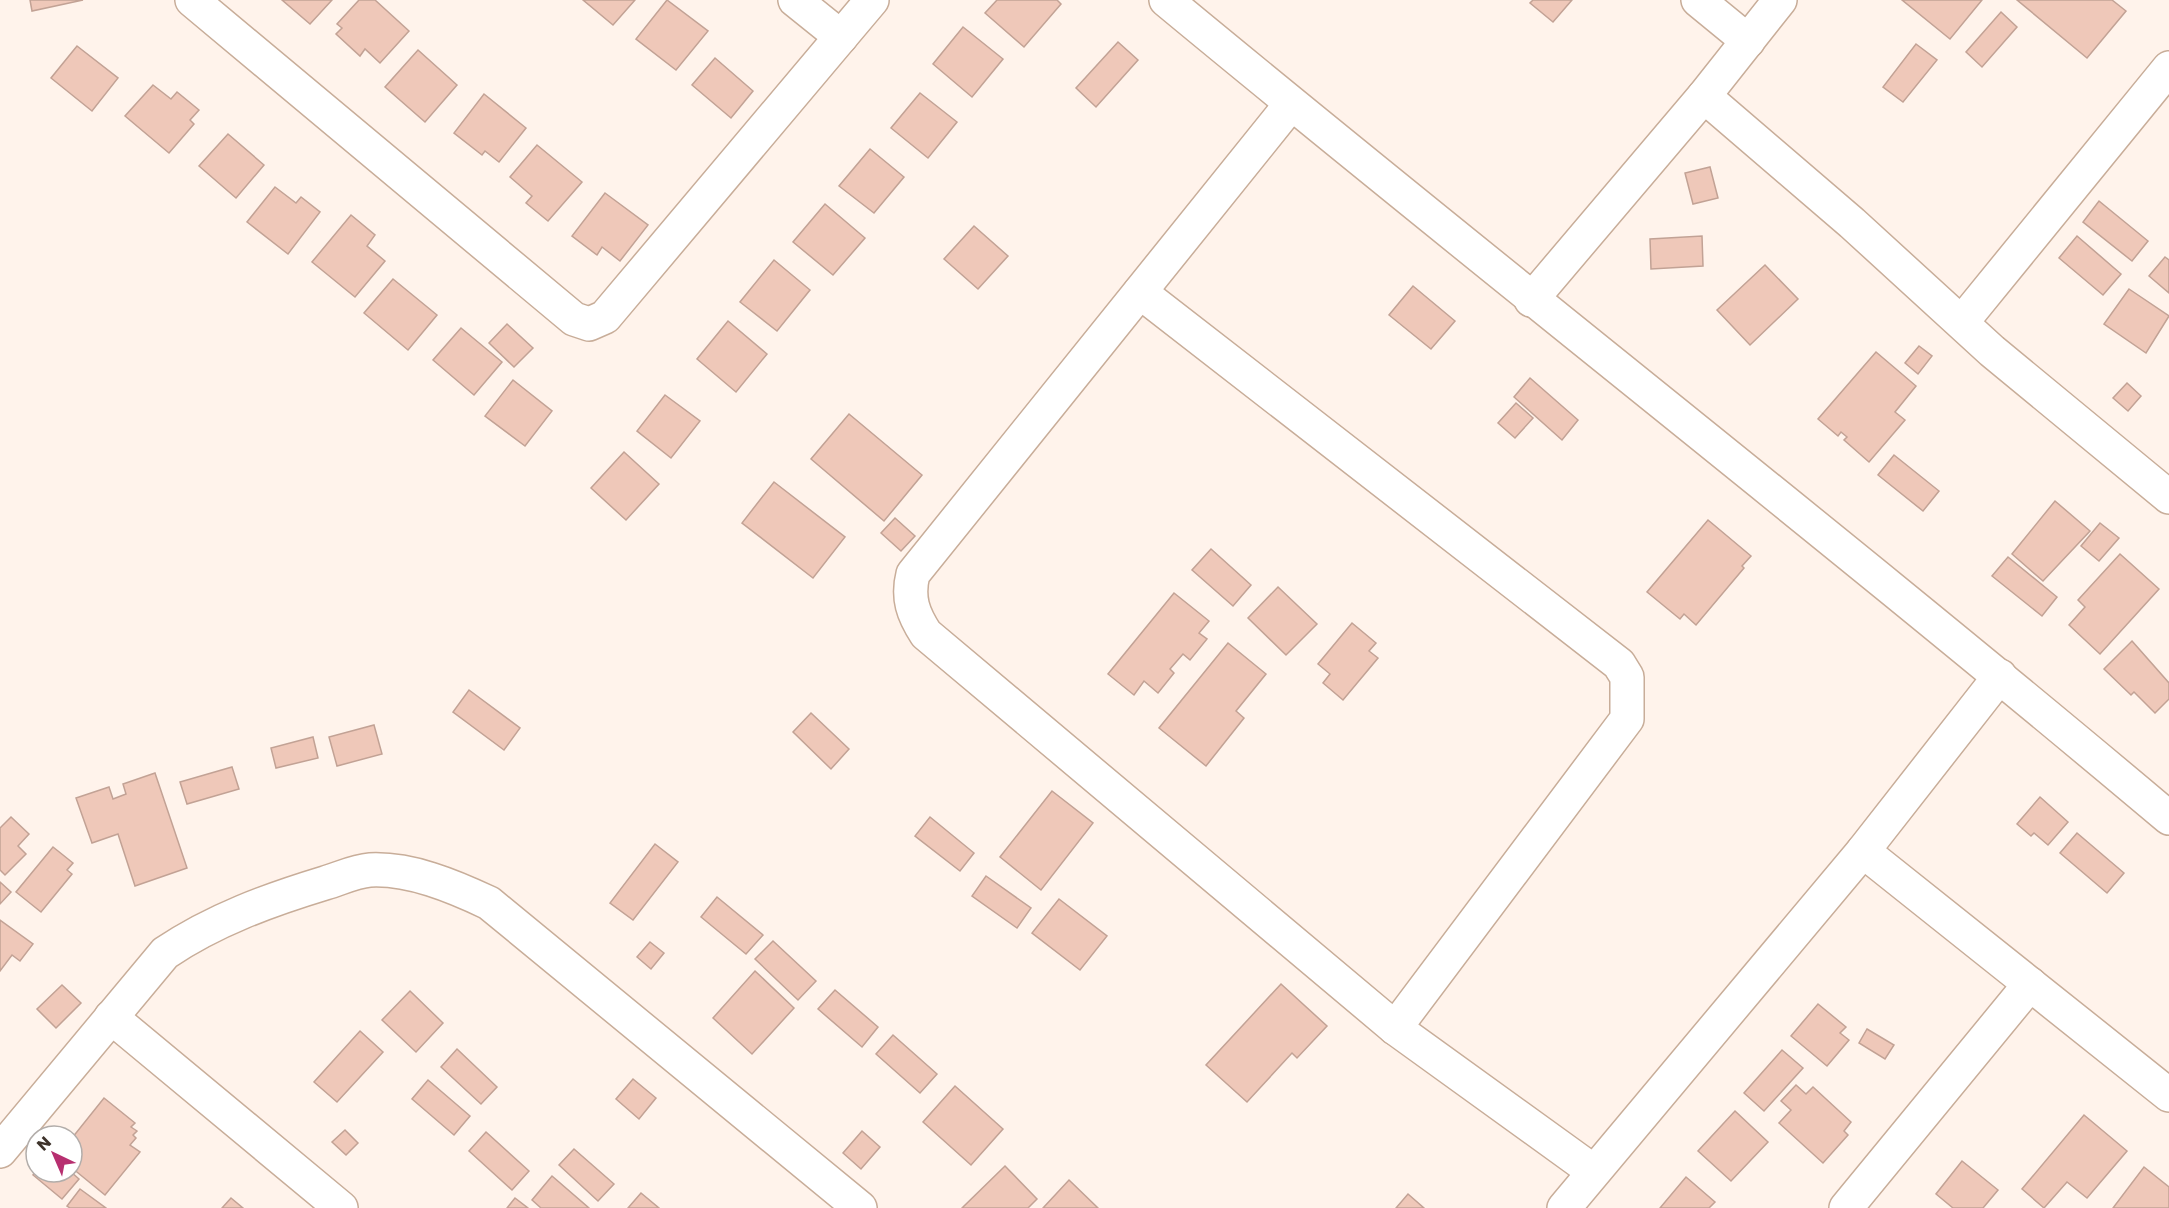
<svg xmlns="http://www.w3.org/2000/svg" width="2169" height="1208" font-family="Poppins,sans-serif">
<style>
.building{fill:#efc8b9;stroke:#c2a295;stroke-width:1.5}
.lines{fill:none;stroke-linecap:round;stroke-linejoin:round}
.minor-casing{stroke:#c8ad99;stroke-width:36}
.minor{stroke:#fff;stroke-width:33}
</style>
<rect width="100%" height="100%" fill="#fff3eb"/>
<g class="building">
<polygon points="30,0 83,0 32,11"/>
<polygon points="282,0 332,0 310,24"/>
<polygon points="359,0 375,0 409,31 380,63 365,49 360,56 336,34 342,28 337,24"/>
<polygon points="583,0 635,0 613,25"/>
<polygon points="667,0 708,31 676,70 636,39"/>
<polygon points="997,0 1057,0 1061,4 1024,47 985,13"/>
<polygon points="1533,0 1572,0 1553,22 1530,3"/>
<polygon points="1902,0 1982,0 1950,39"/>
<polygon points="2017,0 2112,0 2126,11 2087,58"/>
<polygon points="2001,12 2017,27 1982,67 1966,52"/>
<polygon points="963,27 1003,59 972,97 933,64"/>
<polygon points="1118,42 1138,60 1096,107 1076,88"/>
<polygon points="1916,44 1937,60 1903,102 1883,87"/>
<polygon points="77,46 118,78 92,111 51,78"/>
<polygon points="418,50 457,85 425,122 385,87"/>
<polygon points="715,58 753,91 731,118 692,85"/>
<polygon points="153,85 171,99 177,92 199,110 190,120 194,124 169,153 125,116"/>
<polygon points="920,93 957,122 928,158 891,128"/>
<polygon points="484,94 526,128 499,162 485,151 482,155 454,133"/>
<polygon points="228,134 264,165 236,198 199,166"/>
<polygon points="537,145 582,182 548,221 526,203 532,196 510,177"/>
<polygon points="870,149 904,177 874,213 839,186"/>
<polygon points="1710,167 1718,198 1693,204 1685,173"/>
<polygon points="275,187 296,203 301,197 320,212 288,254 247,222"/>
<polygon points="605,193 648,225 620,261 602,247 597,255 572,236"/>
<polygon points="2099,201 2148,241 2132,261 2083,222"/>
<polygon points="825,204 865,238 833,275 793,242"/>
<polygon points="351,215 375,235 367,246 385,261 355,297 312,262"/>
<polygon points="974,226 1008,256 978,289 944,259"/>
<polygon points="1702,236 1703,266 1651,269 1650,239"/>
<polygon points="2077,236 2121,274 2103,295 2059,258"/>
<polygon points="2165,257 2169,260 2169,293 2149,276"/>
<polygon points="774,260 810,290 777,331 740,302"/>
<polygon points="1765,265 1798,299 1750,345 1717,310"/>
<polygon points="393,279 437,315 408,350 364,313"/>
<polygon points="1413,286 1455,321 1431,349 1389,315"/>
<polygon points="2129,289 2169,316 2146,353 2104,324"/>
<polygon points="728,321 767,354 736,392 697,359"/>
<polygon points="507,324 533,348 514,367 489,343"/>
<polygon points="461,328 502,362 474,395 433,360"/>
<polygon points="1919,346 1932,356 1918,374 1905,363"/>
<polygon points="1876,352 1916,386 1895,412 1905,420 1869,462 1844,440 1847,437 1841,432 1838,436 1818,419"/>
<polygon points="1530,378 1578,420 1562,440 1514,397"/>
<polygon points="513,380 552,411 525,446 485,416"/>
<polygon points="2127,383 2141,396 2128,411 2113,398"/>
<polygon points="665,395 700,421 671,458 637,431"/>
<polygon points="1516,403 1533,418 1515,438 1498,423"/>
<polygon points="849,414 922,475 884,521 811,459"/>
<polygon points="624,452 659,484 626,520 591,488"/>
<polygon points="1894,455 1939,491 1923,511 1878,475"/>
<polygon points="774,482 845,537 813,578 742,523"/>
<polygon points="2055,501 2090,531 2043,581 2012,554"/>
<polygon points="895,518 915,536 901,551 881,533"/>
<polygon points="1708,520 1751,556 1742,566 1744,568 1696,625 1684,614 1680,619 1647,592"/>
<polygon points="2100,523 2119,538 2099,561 2081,546"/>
<polygon points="1211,549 1251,585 1233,606 1192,570"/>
<polygon points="2120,554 2159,589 2100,654 2069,625 2085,607 2078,600"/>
<polygon points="2008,557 2057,597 2042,616 1992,576"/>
<polygon points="1278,587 1317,624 1286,655 1248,618"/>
<polygon points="1174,593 1209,621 1199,633 1207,639 1190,660 1183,654 1170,669 1174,673 1158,693 1144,681 1134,695 1108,674"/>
<polygon points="1352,623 1376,643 1369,651 1378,658 1343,700 1323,683 1330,674 1318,664"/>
<polygon points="2132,641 2169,683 2169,699 2155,713 2134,692 2131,695 2104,669"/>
<polygon points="1228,643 1266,674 1236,711 1244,718 1206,766 1159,728"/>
<polygon points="469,690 520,728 504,750 453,712"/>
<polygon points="811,713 849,749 831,769 793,732"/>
<polygon points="374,725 382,754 337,766 329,737"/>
<polygon points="313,737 318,758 276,768 271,748"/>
<polygon points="232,767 239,789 187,804 180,782"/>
<polygon points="155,773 187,868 135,886 118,834 92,843 76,798 109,787 113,799 126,794 123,784"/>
<polygon points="1052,791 1093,823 1041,890 1000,857"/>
<polygon points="2040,797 2068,822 2048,845 2034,833 2031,836 2017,824"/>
<polygon points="11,817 29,834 18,846 26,854 5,875 0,870 0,828"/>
<polygon points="930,817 974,853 960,871 915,836"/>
<polygon points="2077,833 2124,873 2107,893 2060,853"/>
<polygon points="655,844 678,862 633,920 610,903"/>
<polygon points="53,847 73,863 67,870 72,874 41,912 16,892"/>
<polygon points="986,876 1031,908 1017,928 972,896"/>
<polygon points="0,882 11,892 0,904"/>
<polygon points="717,897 763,935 746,954 701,917"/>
<polygon points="1059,899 1107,936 1080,970 1032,933"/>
<polygon points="0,920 33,944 20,961 12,955 0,971"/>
<polygon points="773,941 816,981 798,1000 755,959"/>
<polygon points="650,942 664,953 651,969 637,957"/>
<polygon points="755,971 794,1008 752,1054 713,1018"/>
<polygon points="1281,984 1327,1026 1297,1058 1292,1053 1247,1102 1206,1065"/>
<polygon points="62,985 81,1003 56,1028 37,1009"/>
<polygon points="835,990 878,1027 862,1047 818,1009"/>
<polygon points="410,991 443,1023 416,1052 382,1020"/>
<polygon points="1818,1004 1846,1027 1840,1033 1849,1040 1827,1066 1791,1036"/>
<polygon points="1867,1029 1894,1045 1885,1059 1859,1043"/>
<polygon points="360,1031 383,1052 337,1102 314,1082"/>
<polygon points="893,1035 937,1074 920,1093 876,1054"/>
<polygon points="457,1049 497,1087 481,1104 441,1067"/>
<polygon points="1782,1050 1803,1068 1764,1111 1744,1093"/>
<polygon points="633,1079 656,1098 639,1119 616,1099"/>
<polygon points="428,1080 470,1116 454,1135 412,1099"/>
<polygon points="1796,1085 1806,1094 1813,1087 1851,1122 1844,1131 1848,1135 1823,1163 1779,1123 1791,1110 1781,1101"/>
<polygon points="955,1086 1003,1129 971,1165 923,1122"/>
<polygon points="104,1098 135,1123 131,1127 137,1131 133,1135 136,1138 130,1145 140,1152 105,1195 72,1168 72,1138"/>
<polygon points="1735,1111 1768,1142 1731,1181 1698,1151"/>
<polygon points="2084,1115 2127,1151 2087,1198 2067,1182 2044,1208 2022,1189"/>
<polygon points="345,1130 358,1143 346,1155 332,1142"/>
<polygon points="862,1131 880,1147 861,1169 843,1153"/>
<polygon points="486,1132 529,1171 512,1190 469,1151"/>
<polygon points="574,1149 614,1184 598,1201 559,1165"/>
<polygon points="1962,1161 1998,1190 1983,1208 1953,1208 1936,1194"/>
<polygon points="1005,1166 1037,1199 1028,1208 962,1208"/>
<polygon points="2144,1167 2169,1187 2169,1208 2113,1208"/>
<polygon points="36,1171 71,1172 79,1179 62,1199 33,1175"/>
<polygon points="552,1176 589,1208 541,1208 532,1200"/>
<polygon points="1686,1177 1715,1202 1709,1208 1660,1208"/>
<polygon points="1069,1180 1098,1208 1043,1208"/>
<polygon points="80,1189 106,1208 70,1208 67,1206"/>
<polygon points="641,1193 659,1208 628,1208"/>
<polygon points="1408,1194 1424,1208 1396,1208"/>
<polygon points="231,1198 243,1208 222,1208"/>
<polygon points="515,1198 528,1208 507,1208"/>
</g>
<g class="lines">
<g class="minor-casing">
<g id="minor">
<polyline points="192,0 574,319 589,324 605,317 872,0"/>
<polyline points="795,0 841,37"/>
<path d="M1166,0C1498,275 1839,540 2169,818"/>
<polyline points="1698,0 1748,41"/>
<polyline points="1704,96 1852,223 1992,351 2169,497"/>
<path d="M1291,104L913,574C907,598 913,614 926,634L1395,1028L1593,1171"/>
<polyline points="1140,292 1619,664 1627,677 1627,719 1395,1028"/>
<polyline points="1531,300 1704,96 1780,0"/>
<polyline points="1962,322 2169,68"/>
<polyline points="1863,851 2169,1095"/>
<polyline points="111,1017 341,1208"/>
<path d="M0,1151L165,953C214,920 269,900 325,883C339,879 355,871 370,870C410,868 453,886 489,903L860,1208"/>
<polyline points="1564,1208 1863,851 2000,676"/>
<polyline points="1846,1208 2030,984"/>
</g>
</g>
<use href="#minor" class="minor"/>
</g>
<g transform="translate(54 1154) rotate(316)"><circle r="28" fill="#ffffff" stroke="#b2adaa" stroke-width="1.5"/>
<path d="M0-4.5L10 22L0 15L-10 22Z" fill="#b72f70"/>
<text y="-9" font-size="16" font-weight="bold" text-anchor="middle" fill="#3e332b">N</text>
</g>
</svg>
